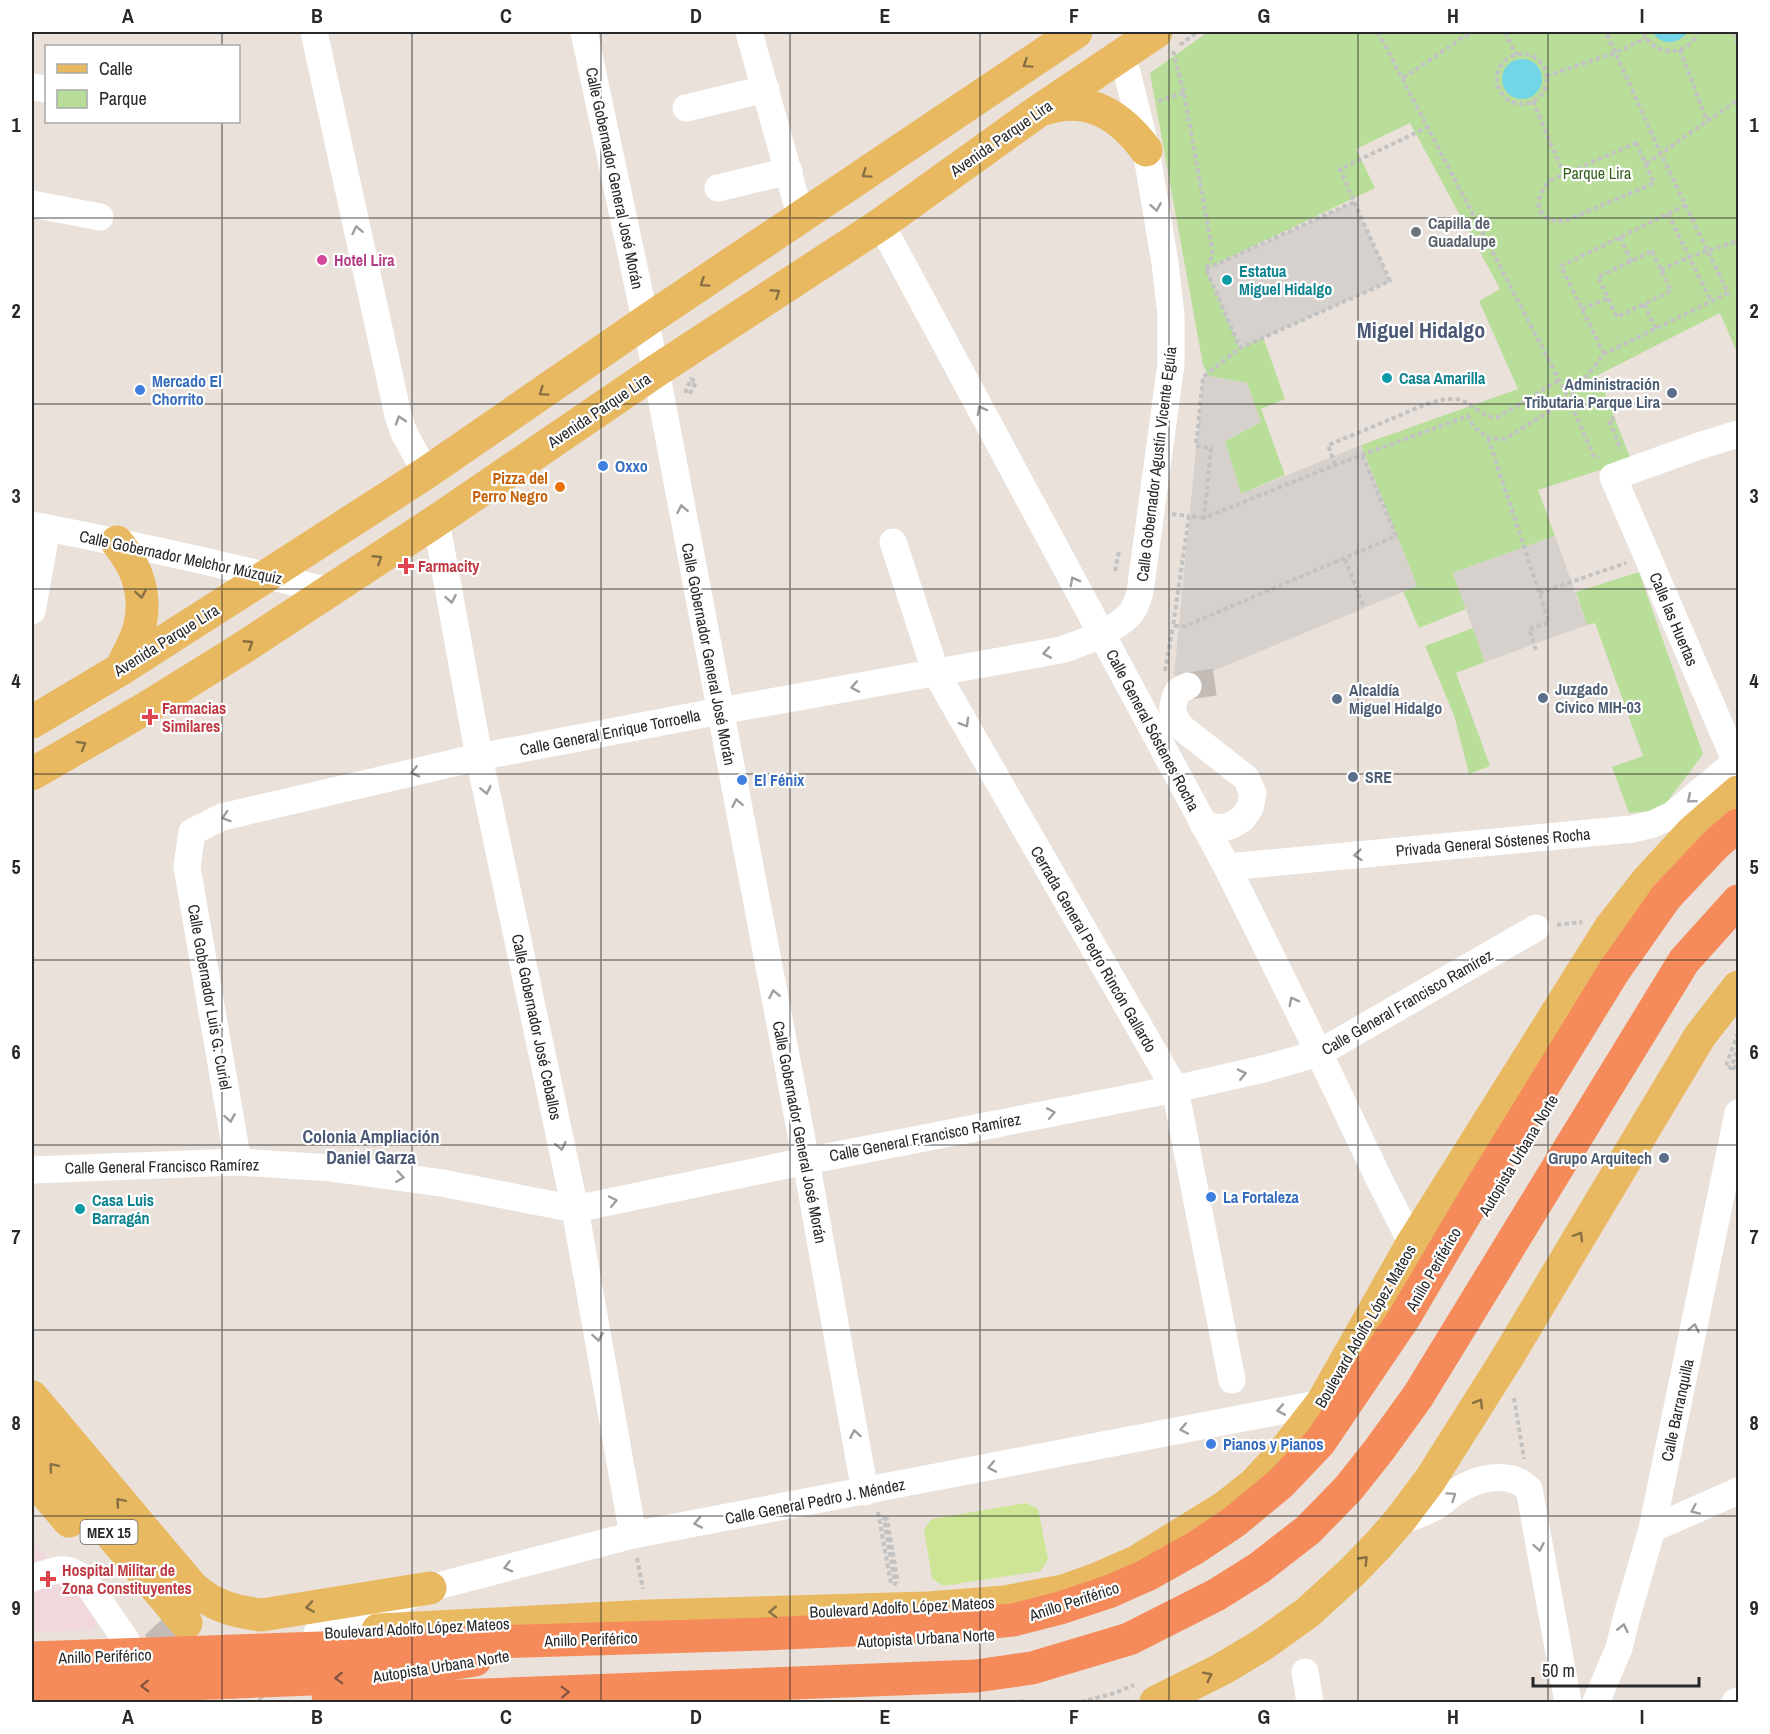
<svg xmlns="http://www.w3.org/2000/svg" width="1770" height="1734" font-family="'Archivo Narrow',sans-serif">
<style>
.medical{fill:#f1d8dc}
.green{fill:#b9de99}
.pitch{fill:#cde595}
.plaza{fill:#d6d1cd}
.water{fill:#72d6e7}
.lines{fill:none;stroke-linecap:round;stroke-linejoin:round}
.minor-tunnel{stroke:#c3bcb6;stroke-width:27;stroke-dasharray:27 14;stroke-linecap:butt}
.major-tunnel{stroke:#c3bcb6;stroke-width:33;stroke-dasharray:33 16;stroke-linecap:butt}
.path{stroke:#c3c3c3;stroke-width:4;stroke-dasharray:4.5 3;stroke-linecap:butt}
.minor{stroke:#fff;stroke-width:27}
.major{stroke:#e9b961;stroke-width:33}
.highway{stroke:#f58b5a;stroke-width:33}
.oneway{stroke:#887044}
.oneway2{stroke:#9e9e9e}
.oneway3{stroke:#84553e}
.grid{fill:none;stroke:#282828;stroke-width:1.5;stroke-opacity:0.55}
.worship-dot{fill:#6b7280;stroke:#fff;stroke-width:2}
.hotel-dot{fill:#d1479c;stroke:#fff;stroke-width:2}
.culture-dot{fill:#0f9aa8;stroke:#fff;stroke-width:2}
.shop-dot{fill:#3f7fe0;stroke:#fff;stroke-width:2}
.service-dot{fill:#5c6f8a;stroke:#fff;stroke-width:2}
.food-dot{fill:#e8710a;stroke:#fff;stroke-width:2}
.health-dot{fill:#e0444e;stroke:#fff;stroke-width:2}
.labels{text-anchor:middle;dominant-baseline:central;stroke-width:4.5;stroke-linejoin:round;paint-order:stroke}
.shield{fill:#fff;stroke:#686868;stroke-width:1.5}
.shield-label{font-size:15px;font-weight:bold;fill:#282828}
.street-label{font-size:16px;fill:#282828;stroke:#fff}
.park-label{font-size:16px;fill:#33601d;stroke:#fff}
.worship-label{font-size:16px;font-weight:bold;fill:#5b616d;stroke:#fff;text-anchor:start}
.hotel-label{font-size:16px;font-weight:bold;fill:#b23c85;stroke:#fff;text-anchor:start}
.culture-label{font-size:16px;font-weight:bold;fill:#0d838f;stroke:#fff;text-anchor:start}
.shop-label{font-size:16px;font-weight:bold;fill:#366cbe;stroke:#fff;text-anchor:start}
.service-label{font-size:16px;font-weight:bold;fill:#4e5e75;stroke:#fff;text-anchor:start}
.food-label{font-size:16px;font-weight:bold;fill:#c56008;stroke:#fff;text-anchor:end}
.health-label{font-size:16px;font-weight:bold;fill:#be3a42;stroke:#fff;text-anchor:start}
.neighbourhood-label{font-size:18px;font-weight:bold;fill:#4b5876;stroke:#fff}
.district-label{font-size:22px;font-weight:bold;fill:#4b5876;stroke:#fff}
.neatline{fill:none;stroke:#282828;stroke-width:2}
.grid-label{font-size:20px;text-anchor:middle;font-weight:bold;fill:#282828}
</style>
<rect width="100%" height="100%" fill="#eae1da"/>
<polygon class="medical" points="32,1539 98,1619 93,1630 32,1632"/>
<g class="green">
<polygon points="1208,32 1738,32 1738,355 1720,313 1598,375 1631,460 1538,490 1555,536 1453,573 1466,609 1419,628 1403,591 1417,586 1361,445 1518,389 1479,301 1500,289 1410,123 1356,149 1375,188 1206,269 1241,348 1263,337 1285,399 1261,409 1285,475 1241,494 1225,441 1261,422 1247,383 1209,376 1203,365 1150,73"/>
<polygon points="1639,572 1703,754 1661,810 1629,813 1612,767 1643,756 1595,623 1587,625 1576,592"/>
<polygon points="1473,628 1485,662 1456,673 1490,766 1469,774 1454,715 1425,646"/>
</g>
<polygon class="pitch" points="1026,1503 1038,1509 1048,1559 1041,1571 943,1586 932,1578 924,1529 932,1519"/>
<g class="plaza">
<polygon points="1354,202 1390,281 1240,348 1206,269"/>
<polygon points="1209,376 1247,383 1261,422 1225,441 1241,494 1361,445 1417,586 1201,676 1174,675 1203,377"/>
<polygon points="1555,536 1587,625 1485,662 1453,573"/>
</g>
<g class="water">
<path d="M1652,32H1688C1677,45 1662,46 1652,32Z"/>
<circle cx="1522" cy="79" r="20"/>
</g>
<g class="lines">
<polyline class="minor-tunnel" points="1188,686 1222,681"/>
<g class="major-tunnel">
<polyline points="157,1624 198,1669"/>
<polyline points="224,1664 259,1702"/>
</g>
<g class="path">
<polyline points="1378,32 1569,399 1593,455 1599,458"/>
<polyline points="1505,32 1516,55"/>
<path d="M1643,32C1654,57 1687,58 1698,32"/>
<polyline points="1733,32 1738,44"/>
<polyline points="1180,45 1197,32"/>
<polyline points="1680,50 1707,121"/>
<polyline points="1173,51 1184,93 1213,254 1206,269 1240,348"/>
<circle cx="1522" cy="79" r="25"/>
<polyline points="1546,76 1615,53 1646,38"/>
<polyline points="1403,78 1471,32"/>
<polyline points="1158,101 1184,93"/>
<polyline points="1533,101 1564,175"/>
<path d="M1636,143L1654,183L1565,221C1535,223 1531,199 1551,180Z"/>
<polyline points="1646,164 1707,121 1738,100"/>
<polyline points="1354,202 1390,281 1240,348 1203,377 1196,446 1211,448 1204,518 1335,465 1468,416 1473,426 1488,438 1505,439 1569,399 1604,354 1728,293 1661,154 1606,32"/>
<polyline points="1668,214 1711,301"/>
<polyline points="1620,237 1631,261"/>
<polygon points="1652,251 1671,291 1617,317 1598,277"/>
<polyline points="1206,269 1354,202 1340,169 1428,127"/>
<polyline points="1661,270 1689,257 1738,241"/>
<polyline points="1644,304 1656,329"/>
<polyline points="1582,309 1608,298"/>
<polyline points="1604,354 1561,266 1686,205"/>
<polyline points="685,393 691,379 696,382 689,395"/>
<polyline points="1615,418 1609,420 1621,450"/>
<polyline points="1488,438 1549,622 1529,629 1536,650"/>
<path d="M1335,465L1328,445C1351,436 1374,426 1396,417C1415,409 1433,399 1453,399C1472,399 1480,419 1498,417L1559,380"/>
<polyline points="1172,514 1189,516"/>
<polyline points="1204,518 1189,516 1173,626 1185,626 1396,536 1362,455"/>
<polyline points="1345,559 1364,608"/>
<polyline points="1115,571 1119,551"/>
<polyline points="1539,593 1626,563"/>
<polyline points="1165,671 1173,626"/>
<polyline points="1557,925 1582,922"/>
<polyline points="1738,1033 1726,1066 1731,1068 1738,1047"/>
<polyline points="1738,1058 1734,1069 1738,1071"/>
<polyline points="1514,1398 1524,1459"/>
<polyline points="878,1512 891,1584 895,1584 884,1519 887,1519 898,1583"/>
<polyline points="637,1558 643,1589"/>
<polyline points="1012,1702 1024,1701 1024,1702"/>
<polyline points="1081,1702 1115,1693 1134,1685"/>
</g>
<g class="minor">
<polyline points="314,32 398,415 404,433 426,473"/>
<polyline points="584,32 656,371 806,1161 865,1492"/>
<polyline points="749,32 801,218"/>
<polyline points="32,87 46,89"/>
<polyline points="686,108 766,89"/>
<polyline points="718,188 789,171"/>
<polyline points="32,204 100,217"/>
<polyline points="881,224 1227,867 1319,1053 1378,1177 1412,1244"/>
<polyline points="436,521 479,757 575,1209 633,1535"/>
<path d="M32,525C131,544 231,566 329,591"/>
<polyline points="893,542 936,673 1175,1089 1232,1380"/>
<polyline points="32,611 47,528"/>
<path d="M1188,686L1178,691C1171,706 1170,713 1181,727L1246,778L1253,793L1250,808L1242,819L1230,826L1219,828L1203,824"/>
<polyline points="1736,762 1613,477 1699,446 1738,434"/>
<polyline points="1227,867 1632,829 1653,824 1672,815 1738,760"/>
<path d="M238,1162L187,867L192,832L222,817L479,757L720,711L1061,650C1081,644 1117,629 1130,614C1136,607 1138,599 1140,592L1171,364V315L1165,263L1146,150L1128,76L1121,56"/>
<polyline points="32,1170 238,1162 332,1168 442,1183 575,1209 806,1161 1175,1089 1263,1069 1319,1053 1536,928"/>
<path d="M1400,1520C1412,1518 1424,1513 1435,1507C1442,1503 1448,1497 1454,1493C1475,1478 1509,1469 1529,1489L1568,1702"/>
<polyline points="1652,1529 1738,1491"/>
<path d="M32,1578C54,1571 64,1563 84,1579L126,1640"/>
<polyline points="317,1633 430,1588 633,1535 1322,1403"/>
<polyline points="1305,1672 1310,1702"/>
<polyline points="1596,1702 1619,1648 1626,1619 1652,1529 1738,1113"/>
<polyline points="1735,1702 1738,1701"/>
</g>
<g class="major">
<path d="M1044,109C1088,94 1121,116 1146,150"/>
<path d="M117,542C137,567 147,593 140,625C137,640 127,655 121,669"/>
<polyline points="32,722 121,669 268,575 426,473 646,321 1076,32"/>
<polyline points="32,774 146,708 241,649 436,521 656,371 881,224 1037,112 1156,32"/>
<path d="M32,1397L192,1587C213,1606 235,1612 262,1615L430,1588"/>
<polyline points="32,1441 186,1623"/>
<polyline points="32,1477 69,1521"/>
<polyline points="378,1630 649,1616 928,1608 1005,1602 1063,1591 1097,1579 1136,1562 1225,1507 1253,1485 1283,1453 1322,1403 1412,1244 1610,928 1647,881 1692,832 1738,792"/>
<polyline points="1156,1702 1222,1669 1262,1645 1307,1613 1352,1572 1379,1544 1400,1520 1430,1480 1507,1358 1700,1036 1738,987"/>
</g>
<g class="highway">
<polyline points="32,1658 525,1641 764,1634 961,1625 1013,1620 1060,1608 1111,1591 1147,1575 1195,1548 1234,1522 1280,1484 1320,1442 1404,1318 1479,1191 1614,971 1666,897 1716,844 1738,825"/>
<polyline points="32,1690 364,1677 475,1660"/>
<polyline points="328,1701 976,1676 1032,1668 1129,1639 1216,1595 1259,1568 1308,1530 1348,1489 1379,1450 1418,1396 1684,961 1738,901"/>
</g>
</g>
<defs><path id="oneway-chevron" d="M-2-3.5L2.5 0L-2 3.5" fill="none" stroke-width="1.6" stroke-linecap="round" stroke-linejoin="round" transform="scale(1.5)"/></defs>
<g class="oneway">
<use href="#oneway-chevron" transform="translate(1027 64) rotate(146)"/>
<use href="#oneway-chevron" transform="translate(866 174) rotate(146)"/>
<use href="#oneway-chevron" transform="translate(704 283) rotate(146)"/>
<use href="#oneway-chevron" transform="translate(776 293) rotate(-33)"/>
<use href="#oneway-chevron" transform="translate(543 392) rotate(146)"/>
<use href="#oneway-chevron" transform="translate(378 559) rotate(-33)"/>
<use href="#oneway-chevron" transform="translate(141 594) rotate(81)"/>
<use href="#oneway-chevron" transform="translate(249 644) rotate(-33)"/>
<use href="#oneway-chevron" transform="translate(82 745) rotate(-30)"/>
<use href="#oneway-chevron" transform="translate(1579 1236) rotate(-59)"/>
<use href="#oneway-chevron" transform="translate(1479 1403) rotate(-58)"/>
<use href="#oneway-chevron" transform="translate(53 1467) rotate(-130)"/>
<use href="#oneway-chevron" transform="translate(120 1502) rotate(-130)"/>
<use href="#oneway-chevron" transform="translate(1364 1560) rotate(-46)"/>
<use href="#oneway-chevron" transform="translate(310 1607) rotate(171)"/>
<use href="#oneway-chevron" transform="translate(773 1612) rotate(178)"/>
<use href="#oneway-chevron" transform="translate(1208 1676) rotate(-27)"/>
</g>
<g class="oneway2">
<use href="#oneway-chevron" transform="translate(1156 207) rotate(80)"/>
<use href="#oneway-chevron" transform="translate(357 230) rotate(-102)"/>
<use href="#oneway-chevron" transform="translate(981 410) rotate(-118)"/>
<use href="#oneway-chevron" transform="translate(400 420) rotate(-108)"/>
<use href="#oneway-chevron" transform="translate(682 509) rotate(-101)"/>
<use href="#oneway-chevron" transform="translate(1074 581) rotate(-118)"/>
<use href="#oneway-chevron" transform="translate(451 599) rotate(80)"/>
<use href="#oneway-chevron" transform="translate(1047 653) rotate(170)"/>
<use href="#oneway-chevron" transform="translate(855 687) rotate(170)"/>
<use href="#oneway-chevron" transform="translate(965 723) rotate(60)"/>
<use href="#oneway-chevron" transform="translate(415 772) rotate(167)"/>
<use href="#oneway-chevron" transform="translate(486 790) rotate(78)"/>
<use href="#oneway-chevron" transform="translate(1691 799) rotate(140)"/>
<use href="#oneway-chevron" transform="translate(737 803) rotate(-101)"/>
<use href="#oneway-chevron" transform="translate(226 817) rotate(162)"/>
<use href="#oneway-chevron" transform="translate(1358 855) rotate(175)"/>
<use href="#oneway-chevron" transform="translate(774 994) rotate(-101)"/>
<use href="#oneway-chevron" transform="translate(1293 1001) rotate(-117)"/>
<use href="#oneway-chevron" transform="translate(1242 1074) rotate(-13)"/>
<use href="#oneway-chevron" transform="translate(1051 1113) rotate(-11)"/>
<use href="#oneway-chevron" transform="translate(230 1118) rotate(80)"/>
<use href="#oneway-chevron" transform="translate(561 1146) rotate(78)"/>
<use href="#oneway-chevron" transform="translate(400 1177) rotate(8)"/>
<use href="#oneway-chevron" transform="translate(613 1201) rotate(-12)"/>
<use href="#oneway-chevron" transform="translate(1694 1328) rotate(-78)"/>
<use href="#oneway-chevron" transform="translate(598 1337) rotate(80)"/>
<use href="#oneway-chevron" transform="translate(1281 1410) rotate(170)"/>
<use href="#oneway-chevron" transform="translate(1184 1429) rotate(169)"/>
<use href="#oneway-chevron" transform="translate(855 1434) rotate(-100)"/>
<use href="#oneway-chevron" transform="translate(992 1467) rotate(169)"/>
<use href="#oneway-chevron" transform="translate(1452 1496) rotate(-35)"/>
<use href="#oneway-chevron" transform="translate(1695 1510) rotate(156)"/>
<use href="#oneway-chevron" transform="translate(698 1523) rotate(169)"/>
<use href="#oneway-chevron" transform="translate(1539 1547) rotate(80)"/>
<use href="#oneway-chevron" transform="translate(508 1567) rotate(166)"/>
<use href="#oneway-chevron" transform="translate(1623 1628) rotate(-77)"/>
</g>
<g class="oneway3">
<use href="#oneway-chevron" transform="translate(339 1678) rotate(178)"/>
<use href="#oneway-chevron" transform="translate(145 1686) rotate(178)"/>
<use href="#oneway-chevron" transform="translate(565 1692) rotate(-2)"/>
</g>
<path class="grid" d="M222,32V46M412,32V1702M601,32V1702M790,32V1702M980,32V1702M1169,32V1702M1358,32V1702M1548,32V1702M222,122V1702M32,218H1738M32,404H1738M32,589H1738M32,774H1738M32,960H1738M32,1145H1738M32,1330H1738M32,1516H1738"/>
<circle class="worship-dot" cx="1416" cy="232" r="6"/>
<circle class="hotel-dot" cx="322" cy="260" r="6"/>
<g class="culture-dot">
<circle cx="1227" cy="280" r="6"/>
<circle cx="1387" cy="378" r="6"/>
<circle cx="80" cy="1209" r="6"/>
</g>
<g class="shop-dot">
<circle cx="140" cy="390" r="6"/>
<circle cx="603" cy="466" r="6"/>
<circle cx="742" cy="780" r="6"/>
<circle cx="1211" cy="1197" r="6"/>
<circle cx="1211" cy="1444" r="6"/>
</g>
<g class="service-dot">
<circle cx="1672" cy="393" r="6"/>
<circle cx="1543" cy="698" r="6"/>
<circle cx="1337" cy="699" r="6"/>
<circle cx="1353" cy="777" r="6"/>
<circle cx="1664" cy="1158" r="6"/>
</g>
<circle class="food-dot" cx="560" cy="487" r="6"/>
<g class="health-dot">
<path d="M403 557h6v6h6v6h-6v6h-6v-6h-6v-6h6z"/>
<path d="M147 708h6v6h6v6h-6v6h-6v-6h-6v-6h6z"/>
<path d="M45 1570h6v6h6v6h-6v6h-6v-6h-6v-6h6z"/>
</g>
<g class="labels">
<rect class="shield" x="80.5" y="1520" width="57" height="24" rx="4.5"/>
<g class="shield-label">
<text x="109" y="1532">MEX 15</text>
</g>
<g class="street-label">
<text transform="translate(1001 138) rotate(-35)">Avenida Parque Lira</text>
<text transform="translate(615 178) rotate(78)">Calle Gobernador General José Morán</text>
<text transform="translate(599 410) rotate(-34)">Avenida Parque Lira</text>
<text transform="translate(1156 464) rotate(-83)">Calle Gobernador Agustín Vicente Eguía</text>
<text transform="translate(181 557) rotate(12)">Calle Gobernador Melchor Múzquiz</text>
<text transform="translate(1674 619) rotate(67)">Calle las Huertas</text>
<text transform="translate(166 640) rotate(-32)">Avenida Parque Lira</text>
<text transform="translate(709 654) rotate(79)">Calle Gobernador General José Morán</text>
<text transform="translate(1153 730) rotate(62)">Calle General Sóstenes Rocha</text>
<text transform="translate(610 732) rotate(-11)">Calle General Enrique Torroella</text>
<text transform="translate(1493 842) rotate(-5)">Privada General Sóstenes Rocha</text>
<text transform="translate(1094 949) rotate(60)">Cerrada General Pedro Rincón Gallardo</text>
<text transform="translate(210 997) rotate(80)">Calle Gobernador Luis G. Curiel</text>
<text transform="translate(1407 1002) rotate(-30)">Calle General Francisco Ramírez</text>
<text transform="translate(537 1027) rotate(78)">Calle Gobernador José Ceballos</text>
<text transform="translate(800 1132) rotate(79)">Calle Gobernador General José Morán</text>
<text transform="translate(925 1137) rotate(-11)">Calle General Francisco Ramírez</text>
<text transform="translate(1518 1155) rotate(-59)">Autopista Urbana Norte</text>
<text transform="translate(162 1166) rotate(-1)">Calle General Francisco Ramírez</text>
<text transform="translate(1433 1269) rotate(-60)">Anillo Periférico</text>
<text transform="translate(1365 1326) rotate(-60)">Boulevard Adolfo López Mateos</text>
<text transform="translate(1677 1410) rotate(-78)">Calle Barranquilla</text>
<text transform="translate(815 1501) rotate(-11)">Calle General Pedro J. Méndez</text>
<text transform="translate(1074 1601) rotate(-18)">Anillo Periférico</text>
<text transform="translate(902 1607) rotate(-3)">Boulevard Adolfo López Mateos</text>
<text transform="translate(417 1628) rotate(-3)">Boulevard Adolfo López Mateos</text>
<text transform="translate(926 1638) rotate(-3)">Autopista Urbana Norte</text>
<text transform="translate(591 1639) rotate(-2)">Anillo Periférico</text>
<text transform="translate(105 1656) rotate(-2)">Anillo Periférico</text>
<text transform="translate(441 1666) rotate(-9)">Autopista Urbana Norte</text>
</g>
<g class="park-label">
<text x="1597" y="173">Parque Lira</text>
</g>
<g class="worship-label">
<text x="1428" y="223">Capilla de<tspan x="1428" dy="18">Guadalupe</tspan></text>
</g>
<g class="hotel-label">
<text x="334" y="260">Hotel Lira</text>
</g>
<g class="culture-label">
<text x="1239" y="271">Estatua<tspan x="1239" dy="18">Miguel Hidalgo</tspan></text>
<text x="1399" y="378">Casa Amarilla</text>
<text x="92" y="1200">Casa Luis<tspan x="92" dy="18">Barragán</tspan></text>
</g>
<g class="shop-label">
<text x="152" y="381">Mercado El<tspan x="152" dy="18">Chorrito</tspan></text>
<text x="615" y="466">Oxxo</text>
<text x="754" y="780">El Fénix</text>
<text x="1223" y="1197">La Fortaleza</text>
<text x="1223" y="1444">Pianos y Pianos</text>
</g>
<g class="service-label">
<text x="1660" y="384" text-anchor="end">Administración<tspan x="1660" dy="18">Tributaria Parque Lira</tspan></text>
<text x="1555" y="689">Juzgado<tspan x="1555" dy="18">Civico MIH-03</tspan></text>
<text x="1349" y="690">Alcaldía<tspan x="1349" dy="18">Miguel Hidalgo</tspan></text>
<text x="1365" y="777">SRE</text>
<text x="1652" y="1158" text-anchor="end">Grupo Arquitech</text>
</g>
<g class="food-label">
<text x="548" y="478">Pizza del<tspan x="548" dy="18">Perro Negro</tspan></text>
</g>
<g class="health-label">
<text x="418" y="566">Farmacity</text>
<text x="162" y="708">Farmacias<tspan x="162" dy="18">Similares</tspan></text>
<text x="62" y="1570">Hospital Militar de<tspan x="62" dy="18">Zona Constituyentes</tspan></text>
</g>
<g class="neighbourhood-label">
<text x="371" y="1136">Colonia Ampliación<tspan x="371" dy="21">Daniel Garza</tspan></text>
</g>
<g class="district-label">
<text x="1421" y="330">Miguel Hidalgo</text>
</g>
</g>
<rect width="1770" height="1734" fill="none" stroke="#ffffff" stroke-width="66"/>
<rect x="45" y="45" width="195" height="78" fill="#ffffff" stroke="#a9a9a9" stroke-width="1.5"/>
<rect x="57" y="64" width="30" height="9" fill="#e9b961" stroke="#a9a9a9" stroke-width="1.5"/>
<text x="99" y="75" font-size="18" fill="#282828">Calle</text>
<rect x="57" y="90" width="30" height="18" fill="#b9de99" stroke="#a9a9a9" stroke-width="1.5"/>
<text x="99" y="105" font-size="18" fill="#282828">Parque</text>
<path d="M1533 1677v9h166v-9" fill="none" stroke="#282828" stroke-width="3"/>
<text x="1542" y="1677" font-size="18" fill="#282828" stroke="#ffffff" stroke-width="4.5" paint-order="stroke">50 m</text>
<rect x="33" y="33" width="1704" height="1668" class="neatline"/>
<g class="grid-label">
<text x="128" y="23">A</text>
<text x="317" y="23">B</text>
<text x="506" y="23">C</text>
<text x="696" y="23">D</text>
<text x="885" y="23">E</text>
<text x="1074" y="23">F</text>
<text x="1264" y="23">G</text>
<text x="1453" y="23">H</text>
<text x="1642" y="23">I</text>
<text x="16" y="132">1</text>
<text x="1754" y="132">1</text>
<text x="16" y="318">2</text>
<text x="1754" y="318">2</text>
<text x="16" y="503">3</text>
<text x="1754" y="503">3</text>
<text x="16" y="688">4</text>
<text x="1754" y="688">4</text>
<text x="16" y="874">5</text>
<text x="1754" y="874">5</text>
<text x="16" y="1059">6</text>
<text x="1754" y="1059">6</text>
<text x="16" y="1244">7</text>
<text x="1754" y="1244">7</text>
<text x="16" y="1430">8</text>
<text x="1754" y="1430">8</text>
<text x="16" y="1615">9</text>
<text x="1754" y="1615">9</text>
<text x="128" y="1724">A</text>
<text x="317" y="1724">B</text>
<text x="506" y="1724">C</text>
<text x="696" y="1724">D</text>
<text x="885" y="1724">E</text>
<text x="1074" y="1724">F</text>
<text x="1264" y="1724">G</text>
<text x="1453" y="1724">H</text>
<text x="1642" y="1724">I</text>
</g>
</svg>
